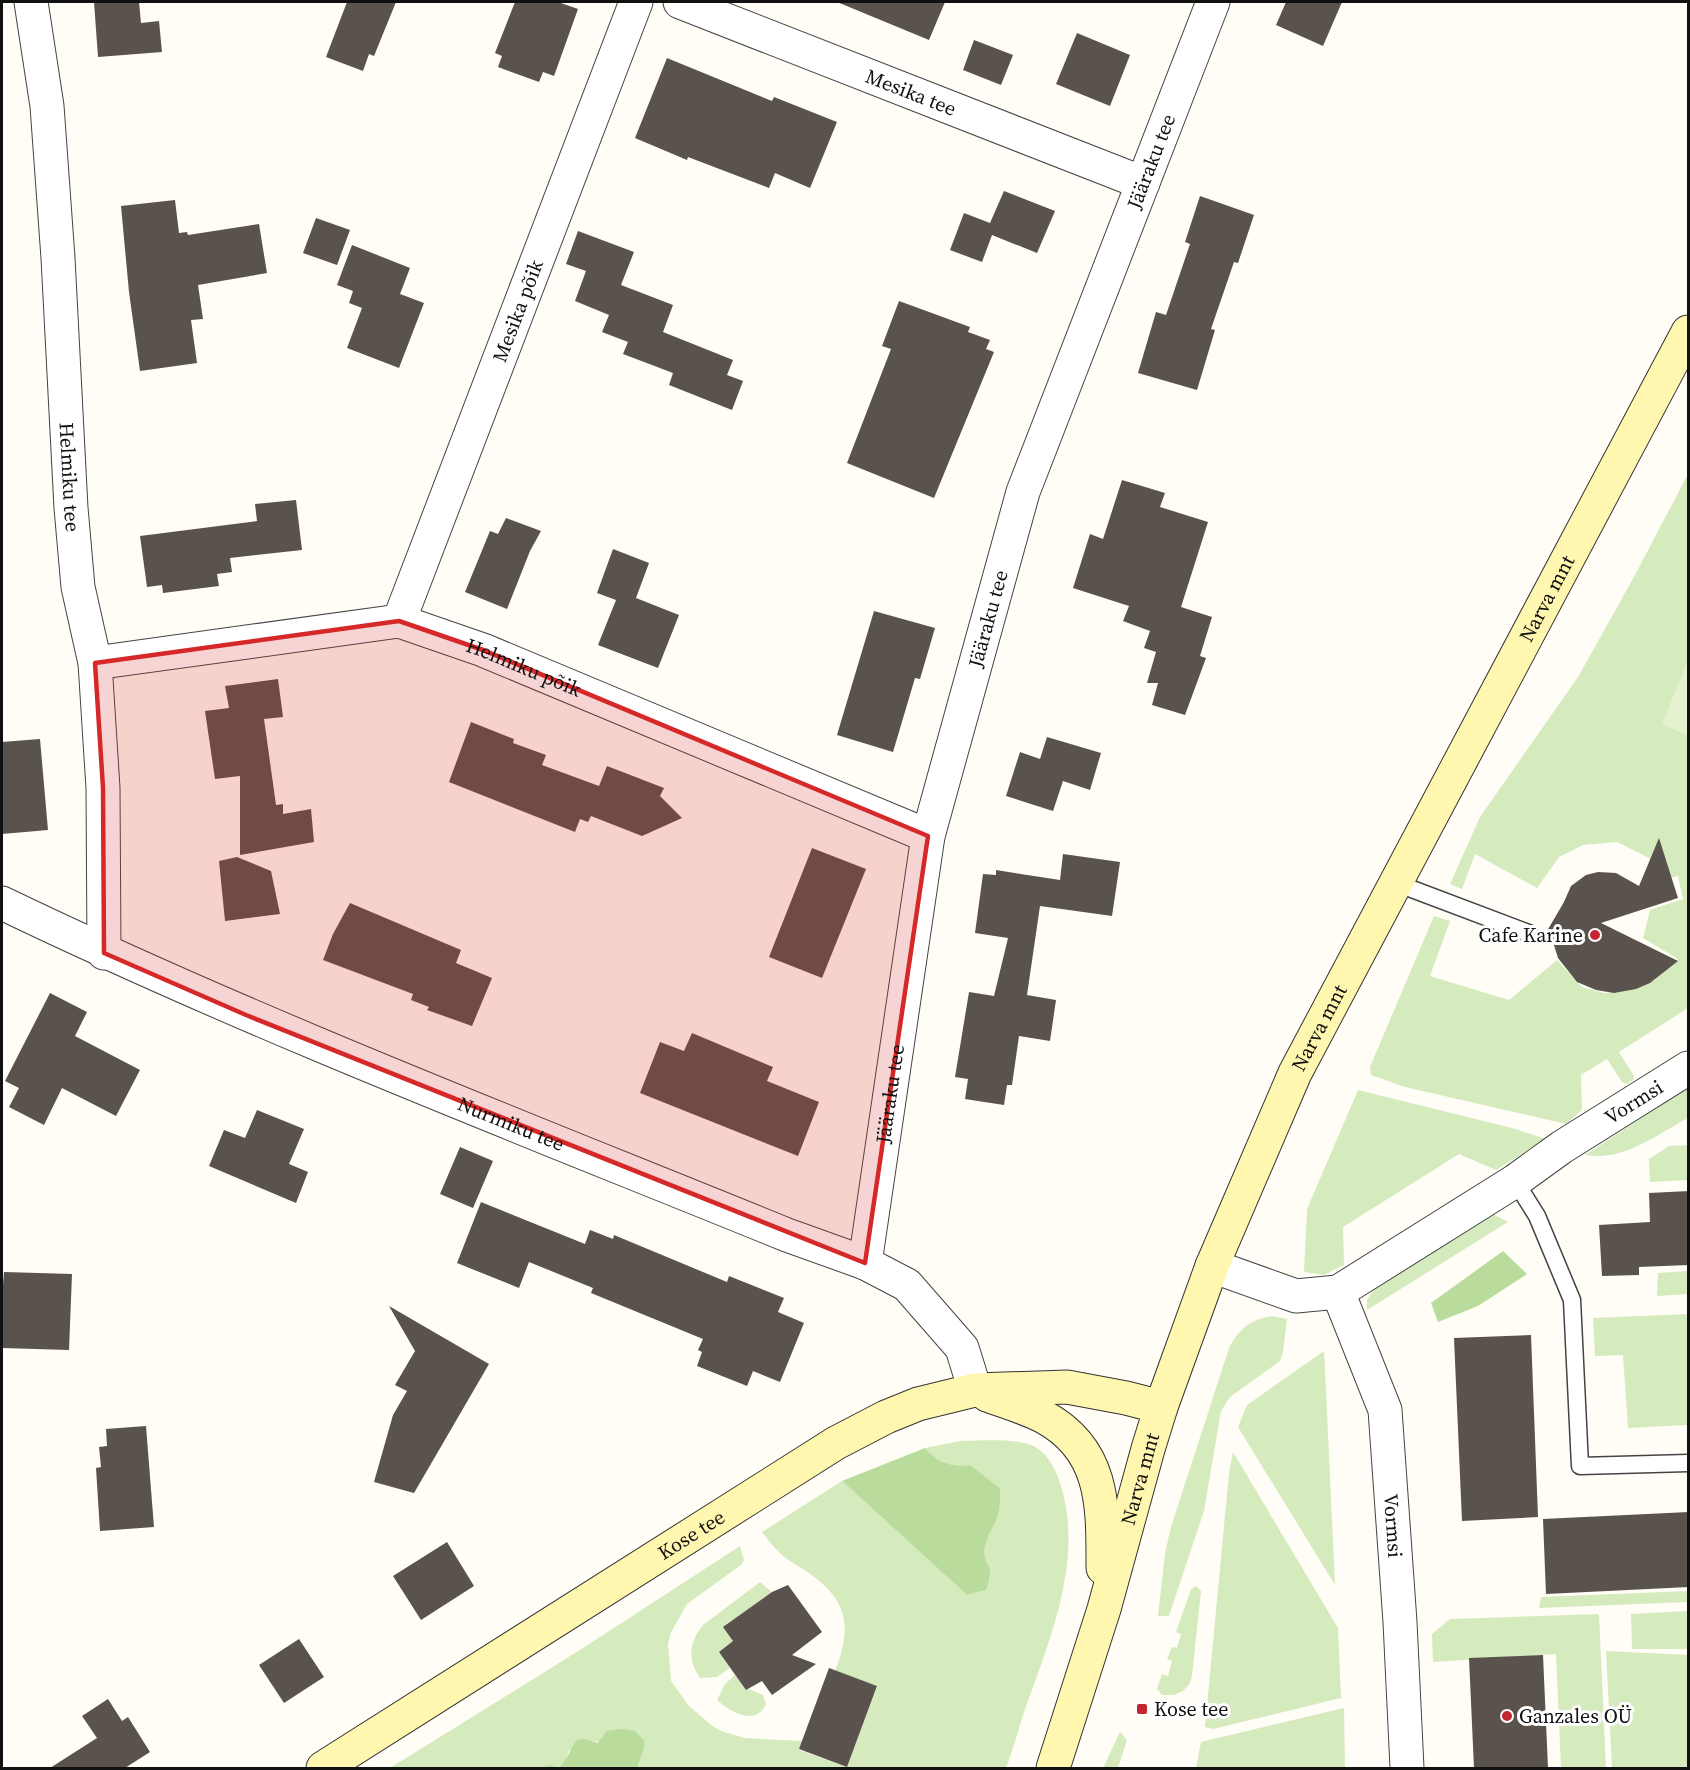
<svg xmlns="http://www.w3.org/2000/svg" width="1690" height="1770" font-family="'Source Serif 4',serif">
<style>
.green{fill:#d5ebbd}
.forest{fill:#b9dc9c}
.pitch{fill:#e6f2cf}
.building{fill:#5a524d}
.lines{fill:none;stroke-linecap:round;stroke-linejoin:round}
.service-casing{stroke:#444;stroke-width:19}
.minor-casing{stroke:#444;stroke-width:35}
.secondary-casing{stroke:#333;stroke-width:35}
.service{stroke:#fff;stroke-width:16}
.minor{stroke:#fff;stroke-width:33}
.secondary{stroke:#fff6b0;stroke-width:33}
.marked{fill:#d62828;fill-opacity:0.2;stroke:#d62828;stroke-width:4.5;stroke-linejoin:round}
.poi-dot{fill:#c4262e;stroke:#fff;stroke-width:2}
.labels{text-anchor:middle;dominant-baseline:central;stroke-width:6;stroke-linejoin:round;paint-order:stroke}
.street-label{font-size:20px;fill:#111;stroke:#fff}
.poi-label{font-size:20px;fill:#111;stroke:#fff;text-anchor:start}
</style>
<rect width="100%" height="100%" fill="#fffdf5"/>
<g class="green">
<polygon points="1688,474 1688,1008 1619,1052 1634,1076 1634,1079 1627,1084 1622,1082 1607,1059 1581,1075 1582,1110 1566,1124 1405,1087 1371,1075 1370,1067 1434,916 1450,921 1430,976 1509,1000 1557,960 1582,987 1604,993 1620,992 1653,981 1678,959 1643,938 1650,910 1683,899 1678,876 1661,880 1651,859 1617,842 1583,845 1559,857 1537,888 1475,854 1462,889 1450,884 1480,817 1578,677 1635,575"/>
<path d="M1688,1088V1118C1656,1135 1623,1162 1585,1155Z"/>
<polygon points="1358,1090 1512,1128 1546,1139 1496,1170 1459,1154 1343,1227 1344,1265 1324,1275 1304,1272 1307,1209"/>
<polygon points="1688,1145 1688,1180 1650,1182 1649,1159 1669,1146"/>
<polygon points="1491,1213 1508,1222 1367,1310 1367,1300 1375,1288"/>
<polygon points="1688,1271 1688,1294 1657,1296 1658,1273"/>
<polygon points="1688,1314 1688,1425 1628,1428 1623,1355 1595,1356 1593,1318"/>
<path d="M1271,1316L1287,1319L1283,1352L1280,1361L1230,1397L1221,1411L1204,1511L1169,1616H1158L1165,1553L1171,1527L1229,1348C1239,1329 1250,1320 1271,1316Z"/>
<polygon points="1324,1351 1325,1369 1335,1585 1238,1427 1247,1405"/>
<path d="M960,1441C980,1441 1020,1437 1037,1448C1050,1457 1057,1472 1061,1486C1084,1561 1049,1642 1024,1712C1018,1731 1013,1750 1006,1768H637L644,1749L593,1741L569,1750L565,1762L559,1768L551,1765L538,1768H390L583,1648L740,1546L744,1560L741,1565L687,1604L671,1632L668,1644L671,1681L689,1706L715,1728L724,1732L745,1738L802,1741L799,1750L847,1767L877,1687L835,1671C854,1623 846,1597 803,1569C797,1565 792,1563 787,1559C777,1552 769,1541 762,1532L842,1481L967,1595L986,1590C985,1573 982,1554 986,1538C992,1517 1003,1514 1000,1488L970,1465C951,1467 938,1463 925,1448Z"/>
<polygon points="1233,1452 1338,1628 1341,1698 1213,1729 1205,1727 1229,1473"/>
<path d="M760,1582L772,1592L724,1627L733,1641L719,1652L730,1668L717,1677L700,1678C687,1660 689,1642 703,1625Z"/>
<polygon points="1196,1586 1201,1591 1192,1675 1190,1683 1183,1691 1174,1695 1162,1695 1157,1689 1162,1674 1168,1676 1172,1661 1167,1659 1172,1647 1177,1648 1181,1634 1176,1632 1191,1589"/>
<polygon points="1688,1591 1688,1602 1539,1608 1541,1597"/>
<polygon points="1688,1611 1688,1649 1632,1649 1631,1614"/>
<polygon points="1599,1614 1606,1768 1561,1768 1556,1654 1433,1662 1432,1634 1450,1619"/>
<polygon points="1606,1651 1688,1655 1688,1768 1612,1768"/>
<path d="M735,1675L746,1690L749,1689L763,1695L766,1704C756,1727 730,1712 717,1700L725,1684Z"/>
<polygon points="1344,1708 1345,1768 1196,1768 1201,1742"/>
<polygon points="1120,1732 1127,1740 1118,1768 1103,1768"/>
</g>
<g class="forest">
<polygon points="1503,1251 1527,1274 1478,1306 1438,1322 1431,1303"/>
<path d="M925,1448C938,1463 951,1467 970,1465L1000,1488C1001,1499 1000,1510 996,1520C989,1535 977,1553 990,1568L989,1581L986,1590L967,1595L842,1481Z"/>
<path d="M622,1729L635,1731L644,1741V1749L637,1768H538L551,1765L559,1768C567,1760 570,1749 577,1740L584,1739L598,1743L607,1731Z"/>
</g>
<polygon class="pitch" points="1688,660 1688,736 1662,724"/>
<g class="building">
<polygon points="94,2 139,2 141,23 159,21 162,52 98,57"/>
<polygon points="347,2 396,2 374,56 369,54 363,71 326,57"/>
<polygon points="515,2 558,2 578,9 554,76 543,72 539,82 498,67 502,56 495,53"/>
<polygon points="837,2 945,2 929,40"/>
<polygon points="1286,2 1342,2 1323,46 1276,25"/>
<polygon points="1077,33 1130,55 1110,106 1056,84"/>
<polygon points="974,40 1013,55 1001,85 963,70"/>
<polygon points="667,58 772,101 774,97 837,122 810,188 775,173 769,188 688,157 687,160 635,138"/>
<polygon points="1004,191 1055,211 1037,253 992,235 982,262 950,250 964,213 990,223"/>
<polygon points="1200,196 1254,215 1238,263 1234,262 1211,329 1215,330 1197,390 1138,373 1156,312 1166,315 1190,244 1185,242"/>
<polygon points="175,200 179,233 187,232 188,235 259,224 267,273 198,285 203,319 191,320 197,363 140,371 129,292 121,206"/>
<polygon points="316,218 350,230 337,265 303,253"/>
<polygon points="578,231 634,252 621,285 673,305 663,332 733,360 727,375 743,381 732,410 669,385 673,373 623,354 628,342 602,332 609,315 575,301 586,271 566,264"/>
<polygon points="352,245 410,268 400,294 424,303 399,368 347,348 362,308 349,303 353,291 337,285"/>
<polygon points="899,301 970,327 968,332 990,340 986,349 994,352 934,498 847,463 891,349 882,346"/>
<polygon points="1122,480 1165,493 1160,507 1208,522 1181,607 1212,617 1200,656 1206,658 1185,715 1152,705 1158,683 1147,683 1156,652 1144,648 1150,631 1123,621 1129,606 1073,588 1090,534 1103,539"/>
<polygon points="296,500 302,550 230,558 232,572 217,574 219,586 163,593 162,585 147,587 140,536 257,521 255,504"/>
<polygon points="506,518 541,531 530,551 507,609 465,592 490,531 498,534"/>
<polygon points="613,549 649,563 636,598 679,615 658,668 598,645 616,600 597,593"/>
<polygon points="874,611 935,628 920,679 915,678 893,752 837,735"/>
<polygon points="278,679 283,717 264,719 276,805 283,804 283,814 311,809 314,842 240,855 240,776 215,779 205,711 229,708 225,686"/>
<polygon points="471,722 514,739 513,743 546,755 542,765 599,786 607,766 664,788 660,796 682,818 642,836 591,816 588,822 580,819 575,832 449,782"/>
<polygon points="1047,737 1101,753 1090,790 1063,781 1053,811 1006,796 1020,752 1040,759"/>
<polygon points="40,739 48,830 2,834 2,742"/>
<polygon points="1659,838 1678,898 1601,923 1678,961 1650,983 1636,989 1614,993 1596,990 1577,982 1558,958 1552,939 1540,943 1564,902 1571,886 1586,875 1598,872 1616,873 1639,886"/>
<polygon points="812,848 866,869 822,978 769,957"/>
<polygon points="1063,854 1120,862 1112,916 1040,906 1027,995 1056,1000 1050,1041 1019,1036 1012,1085 1007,1085 1004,1105 965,1099 968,1079 955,1077 969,992 994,996 1008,938 975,933 983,874 996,875 996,870 1060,880"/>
<polygon points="237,857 271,871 280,914 225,921 219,861"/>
<polygon points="350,903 461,950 456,963 492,978 472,1026 427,1010 429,1007 411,1000 413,994 323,960 333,934"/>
<polygon points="50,993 87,1012 75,1036 140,1070 116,1116 62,1088 44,1125 9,1107 19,1088 5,1081"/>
<polygon points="692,1033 773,1067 767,1081 819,1102 798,1156 640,1093 660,1042 684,1051"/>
<polygon points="257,1110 304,1129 289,1164 308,1172 296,1203 209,1166 224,1130 245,1138"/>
<polygon points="460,1147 493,1161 473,1208 440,1194"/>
<polygon points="1689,1191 1689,1265 1639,1267 1639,1275 1602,1276 1599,1225 1650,1222 1649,1193"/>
<polygon points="481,1202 585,1244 590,1230 613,1239 614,1235 727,1282 729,1276 784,1298 778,1312 804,1323 780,1382 753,1371 747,1386 697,1366 702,1352 698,1350 703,1339 591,1293 593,1288 529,1262 519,1288 457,1263"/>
<polygon points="4,1272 72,1274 69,1350 2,1348 2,1297"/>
<polygon points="389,1306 489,1364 414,1493 374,1482 393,1415 407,1391 395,1385 415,1351"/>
<polygon points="1531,1335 1538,1517 1462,1521 1454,1338"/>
<polygon points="146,1426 154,1527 100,1531 96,1468 101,1467 99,1447 107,1446 106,1429"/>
<polygon points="1689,1512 1689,1587 1546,1594 1543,1519"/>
<polygon points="447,1542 474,1586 421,1620 393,1576"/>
<polygon points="788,1585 822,1632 792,1655 816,1664 772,1695 762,1681 746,1690 719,1652 733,1641 723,1627 772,1592"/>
<polygon points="299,1639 324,1677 284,1703 259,1665"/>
<polygon points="1543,1655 1548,1768 1474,1768 1469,1658"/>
<polygon points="829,1668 877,1686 847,1767 799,1749"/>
<polygon points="108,1699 122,1721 128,1717 150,1752 125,1768 50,1768 97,1738 82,1716"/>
</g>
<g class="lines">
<g class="service-casing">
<g id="service">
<polyline points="1396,883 1531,934"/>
<polyline points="1515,1181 1537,1216 1572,1300 1580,1466 1688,1463"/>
</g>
</g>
<g class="minor-casing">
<g id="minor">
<path id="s1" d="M31,2L47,106L58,258L71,508L78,587L95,663L103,788L104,953"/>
<path id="s2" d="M680,2L1143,183"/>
<path id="s3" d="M399,621L636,2"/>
<path id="s4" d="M95,663L399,621L483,650L928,836"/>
<path id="s5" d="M2,903C258,1026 524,1128 787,1235L865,1263L907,1285L962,1348L975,1390"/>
<path id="s6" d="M865,1263L928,836L1023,492L1213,2"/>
<path id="s7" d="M1212,1266L1296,1296L1338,1292L1515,1181L1562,1147L1688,1068"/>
<path id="s8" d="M1338,1292L1385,1410L1400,1622L1407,1768"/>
</g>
</g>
<g class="secondary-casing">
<g id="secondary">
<path d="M987,1395C1006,1402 1027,1408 1044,1417C1105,1450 1103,1507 1103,1568"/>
<path id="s9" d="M323,1768L836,1443L886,1417L918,1404L975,1390L1067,1387L1126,1398L1161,1407"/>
<path id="s10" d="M1053,1768L1104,1609L1148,1449L1161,1407L1212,1266L1295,1073L1688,332"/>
</g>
</g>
<use href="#service" class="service"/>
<use href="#minor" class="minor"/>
<use href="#secondary" class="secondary"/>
</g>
<path class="marked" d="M399,621L483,650L928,836L865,1263L246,1015L104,953L103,788L95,663Z"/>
<g class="poi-dot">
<circle cx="1595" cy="935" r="6"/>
<rect x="1136" y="1703" width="12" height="12" rx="3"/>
<circle cx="1507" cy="1716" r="6"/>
</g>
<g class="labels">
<g class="street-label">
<text stroke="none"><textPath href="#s2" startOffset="248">Mesika tee</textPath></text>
<text stroke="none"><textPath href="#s6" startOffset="1143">Jääraku tee</textPath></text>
<text stroke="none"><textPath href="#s3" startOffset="332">Mesika põik</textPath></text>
<text stroke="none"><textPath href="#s1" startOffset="477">Helmiku tee</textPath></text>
<text stroke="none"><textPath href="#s10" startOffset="1274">Narva mnt</textPath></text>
<text stroke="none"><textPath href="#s6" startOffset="657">Jääraku tee</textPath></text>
<text stroke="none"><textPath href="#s4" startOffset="440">Helmiku põik</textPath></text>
<text stroke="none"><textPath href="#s10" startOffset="788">Narva mnt</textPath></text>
<text stroke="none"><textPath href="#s6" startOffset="171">Jääraku tee</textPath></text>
<text stroke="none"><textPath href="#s7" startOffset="483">Vormsi</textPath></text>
<text stroke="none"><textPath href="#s5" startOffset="555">Nurmiku tee</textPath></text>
<text stroke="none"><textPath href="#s10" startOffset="302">Narva mnt</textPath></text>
<text stroke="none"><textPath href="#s8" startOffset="243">Vormsi</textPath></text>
<text stroke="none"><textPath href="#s9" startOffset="436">Kose tee</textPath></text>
</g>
<g class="poi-label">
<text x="1583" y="935" text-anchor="end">Cafe Karine</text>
<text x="1154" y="1709">Kose tee</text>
<text x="1519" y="1716">Ganzales OÜ</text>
</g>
</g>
<rect width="1690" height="1770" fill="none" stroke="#111111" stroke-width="6"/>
</svg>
